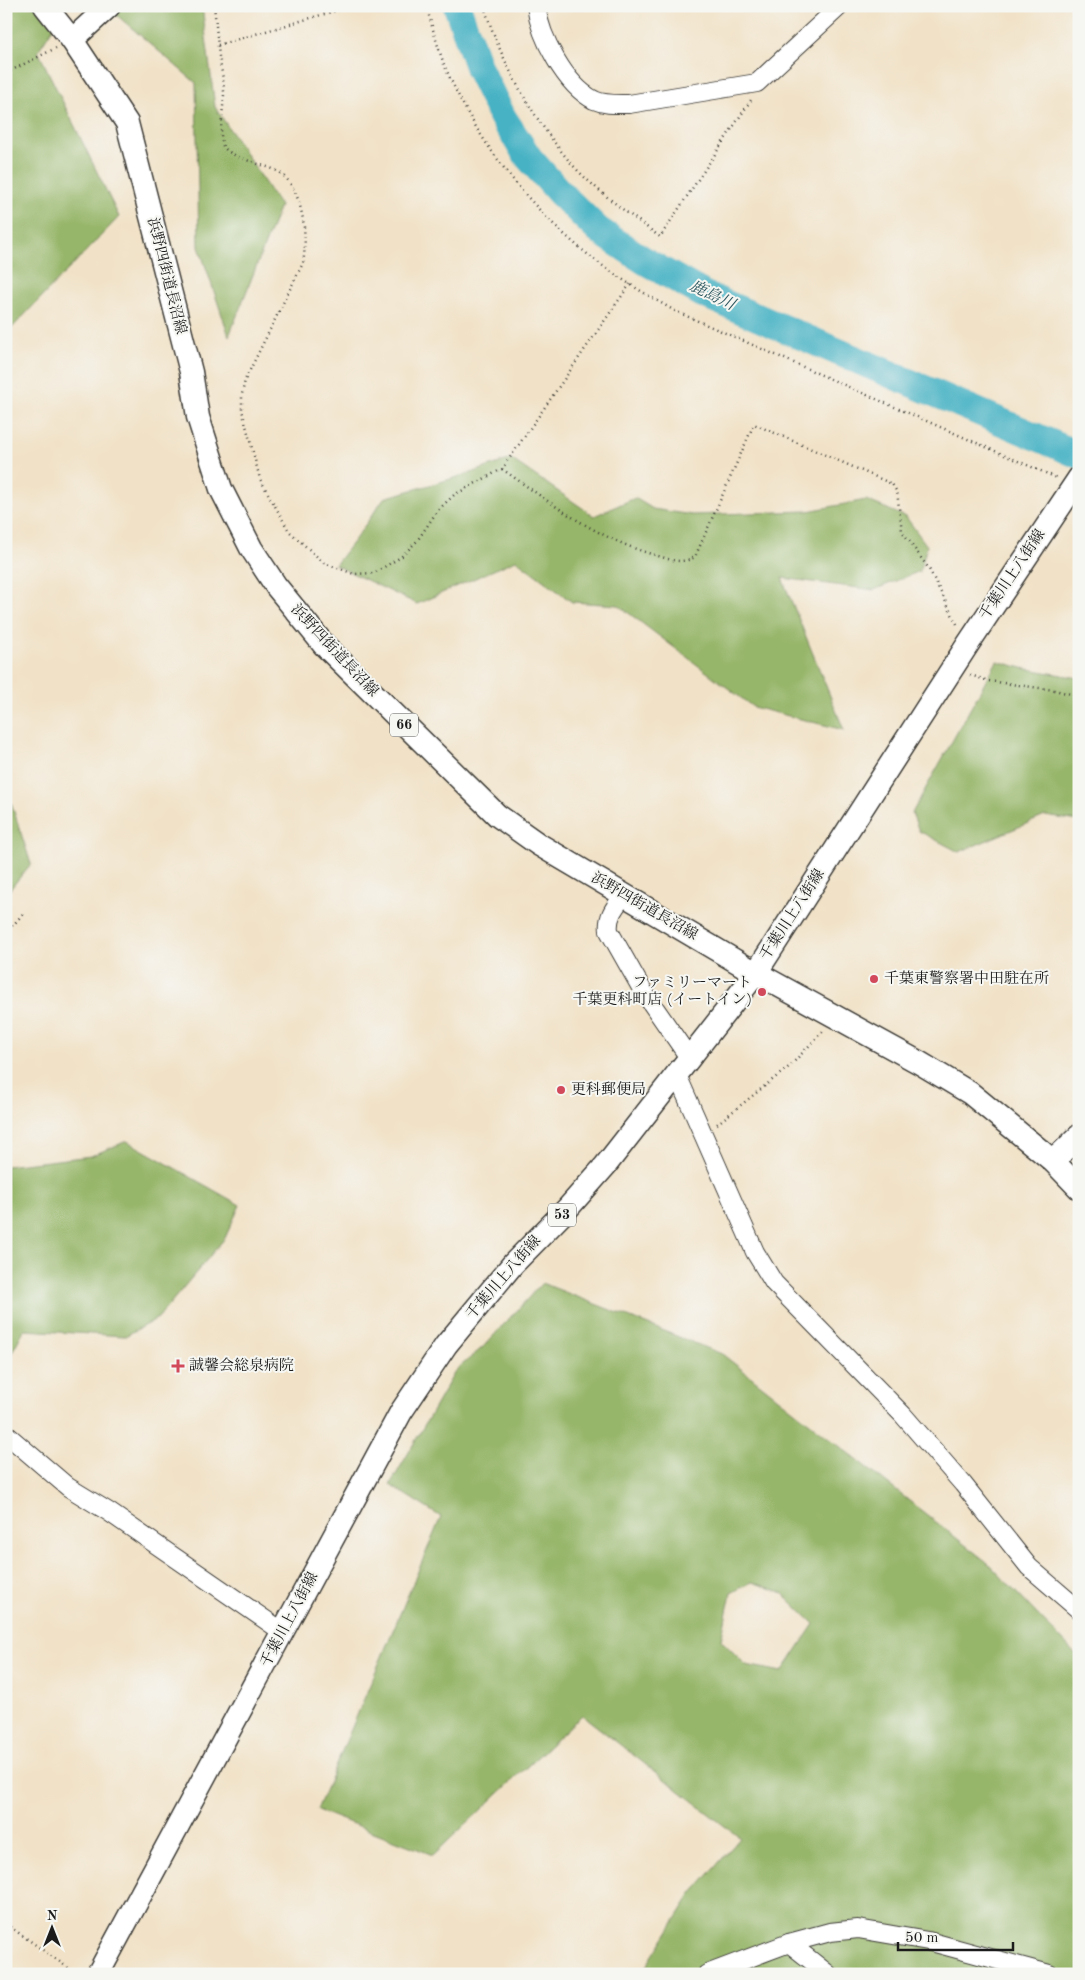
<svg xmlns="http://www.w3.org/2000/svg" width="1085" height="1980" font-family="'Old Standard TT','Noto Serif JP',serif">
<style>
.forest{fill:#96b669;stroke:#596942;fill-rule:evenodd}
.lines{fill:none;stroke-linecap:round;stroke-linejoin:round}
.river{stroke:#47b2c4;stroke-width:28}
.minor-casing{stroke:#3c3a36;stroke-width:20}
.major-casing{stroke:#3c3a36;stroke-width:25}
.path{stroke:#3c3a36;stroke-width:2.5;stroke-dasharray:1 4;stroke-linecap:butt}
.minor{stroke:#fff;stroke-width:18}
.major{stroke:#fff;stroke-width:22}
.poi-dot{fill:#d1495b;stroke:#f6f6f2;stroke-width:2}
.labels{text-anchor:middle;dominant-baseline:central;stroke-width:4;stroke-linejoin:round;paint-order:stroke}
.shield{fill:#f6f6f2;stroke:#5d5d5c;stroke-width:1}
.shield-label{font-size:14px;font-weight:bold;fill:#1c1c1c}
.street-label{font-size:15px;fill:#1c1c1c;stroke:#f6f6f2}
.poi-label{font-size:15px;fill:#1c1c1c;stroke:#f6f6f2;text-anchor:start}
.water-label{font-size:16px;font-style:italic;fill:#2d585f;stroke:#f6f6f2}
</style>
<rect width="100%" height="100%" fill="#f6f6f2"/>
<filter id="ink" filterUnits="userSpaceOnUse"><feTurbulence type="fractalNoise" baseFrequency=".02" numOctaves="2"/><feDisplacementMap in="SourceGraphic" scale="10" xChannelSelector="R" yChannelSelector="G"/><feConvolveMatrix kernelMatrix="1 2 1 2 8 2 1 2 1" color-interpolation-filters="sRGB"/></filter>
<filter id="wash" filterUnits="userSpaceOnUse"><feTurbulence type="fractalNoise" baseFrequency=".0096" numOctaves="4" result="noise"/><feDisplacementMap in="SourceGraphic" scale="20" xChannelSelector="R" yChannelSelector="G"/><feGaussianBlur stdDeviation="1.12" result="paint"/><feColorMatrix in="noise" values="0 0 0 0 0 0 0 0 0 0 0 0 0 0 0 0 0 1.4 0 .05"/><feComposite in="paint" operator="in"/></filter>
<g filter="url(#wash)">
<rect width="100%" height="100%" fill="#f1e2c7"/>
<g class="forest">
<polygon points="6,6 67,6 38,51 119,217 6,334"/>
<polygon points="106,6 202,6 215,107 280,206 229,336 199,247 196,83"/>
<polygon points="511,459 594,516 635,498 653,509 692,515 808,511 866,500 906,517 927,546 920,571 874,590 782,578 844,730 753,707 618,605 572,602 516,560 417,604 335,565 356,538 384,498 468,474"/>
<polygon points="997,661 1022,668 1079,678 1079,821 1045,816 959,852 919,831 912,813"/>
<polygon points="6,787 31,864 6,894"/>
<polygon points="127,1141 240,1205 225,1238 158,1318 125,1336 24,1330 6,1363 6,1166 91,1156"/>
<path d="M542,1283L722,1354L987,1562L1079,1658V1974H641L692,1894L740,1838L582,1715L433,1855L317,1810L441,1517L390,1485L456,1370L483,1347ZM752,1582L781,1592L814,1624L782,1672L746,1665L721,1640L731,1593Z"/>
</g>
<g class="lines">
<polyline class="river" points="457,6 479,69 503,118 529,158 560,193 598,230 645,261 703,294 1079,455"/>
</g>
</g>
<g filter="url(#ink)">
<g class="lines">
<g class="minor-casing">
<g id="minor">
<path d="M536,6C540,37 565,85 594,100C605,105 617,104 629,104L757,83L840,6"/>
<path d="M624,895C615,907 607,916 609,931L643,991L690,1059"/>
<polyline points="677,1075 755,1252 774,1283 903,1415 963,1484 1029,1567 1079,1610"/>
<polyline points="6,1434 68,1487 109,1512 283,1632"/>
<polyline points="789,1943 828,1974"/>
<polyline points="707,1974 789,1943 830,1932 858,1929 928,1941 1049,1974"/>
</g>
</g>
<g class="major-casing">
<g id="major">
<polyline points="45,6 72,40 127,123 191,372 198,417 221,489 251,548 276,586 324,645 497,815 538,844 756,973 920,1063 970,1093 1053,1161 1079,1188"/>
<polyline points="72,40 109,6"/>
<polyline points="1053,1161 1079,1136"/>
<polyline points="98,1974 401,1412 446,1345 513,1264 567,1209 605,1166 756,973 968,644 1079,478"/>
</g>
</g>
<g class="path">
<path d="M214,6C216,23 217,39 219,56C221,68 224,81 224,93C224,105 218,137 223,146C230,158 263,164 275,170C303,183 308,236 303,263L245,380L242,394V410L260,479L289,531L324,563L354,574L374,573L401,557L417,541L438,510L454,495L502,469L630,284"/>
<path d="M426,6C432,25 437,45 444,64C475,140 533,214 599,263C623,281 649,296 675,311L1057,478"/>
<path d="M484,6C501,62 532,117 570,162C592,188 632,216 660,237L751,100"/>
<polyline points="218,45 352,6"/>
<polyline points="6,73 56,48"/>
<path d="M502,469C551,503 597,539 655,555C669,559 681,565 695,557L754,424L892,484L897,492L902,531L929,569L958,626"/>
<polyline points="970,675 989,681 1054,690 1079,696"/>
<polyline points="6,934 25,911"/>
<polyline points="717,1124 790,1066 823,1031"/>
<polyline points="6,1924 77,1974"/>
</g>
<use href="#minor" class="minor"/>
<use href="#major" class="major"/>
</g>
</g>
<g class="poi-dot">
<circle cx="874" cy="979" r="5"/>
<circle cx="762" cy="992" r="5"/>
<circle cx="561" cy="1090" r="5"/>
<path d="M175.5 1358.5h5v5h5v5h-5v5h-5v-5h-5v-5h5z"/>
</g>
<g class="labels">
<g class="shield">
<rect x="390" y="713.5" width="28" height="23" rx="4"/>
<rect x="548" y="1203.5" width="28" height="23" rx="4"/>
</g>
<g class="shield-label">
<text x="404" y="725">66</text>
<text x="562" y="1215">53</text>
</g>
<g class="street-label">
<text transform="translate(166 276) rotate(76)">浜野四街道長沼線</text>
<text transform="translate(1013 575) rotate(-56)">千葉川上八街線</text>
<text transform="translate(334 651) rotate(47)">浜野四街道長沼線</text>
<text transform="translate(644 907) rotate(30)">浜野四街道長沼線</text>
<text transform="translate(793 915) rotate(-57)">千葉川上八街線</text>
<text transform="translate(504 1278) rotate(-49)">千葉川上八街線</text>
<text transform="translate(290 1620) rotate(-62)">千葉川上八街線</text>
</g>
<g class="poi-label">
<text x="884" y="979">千葉東警察署中田駐在所</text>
<text x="752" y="983" text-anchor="end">ファミリーマート<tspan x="752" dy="17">千葉更科町店 (イートイン)</tspan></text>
<text x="571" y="1090">更科郵便局</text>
<text x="189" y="1366">誠馨会総泉病院</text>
</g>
<g class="water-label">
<text transform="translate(712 296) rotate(26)">鹿島川</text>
</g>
</g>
<rect width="1085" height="1980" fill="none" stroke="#f6f6f2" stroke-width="25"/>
<g transform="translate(52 1928)" stroke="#f6f6f2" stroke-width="4" paint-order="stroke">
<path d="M0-4L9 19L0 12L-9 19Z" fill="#1c1c1c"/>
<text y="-8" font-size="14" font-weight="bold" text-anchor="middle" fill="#1c1c1c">N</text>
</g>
<path d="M898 1942v8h115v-8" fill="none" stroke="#1c1c1c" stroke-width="2.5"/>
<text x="905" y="1942" font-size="15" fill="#1c1c1c" stroke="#f6f6f2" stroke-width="4" paint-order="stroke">50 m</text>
</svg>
